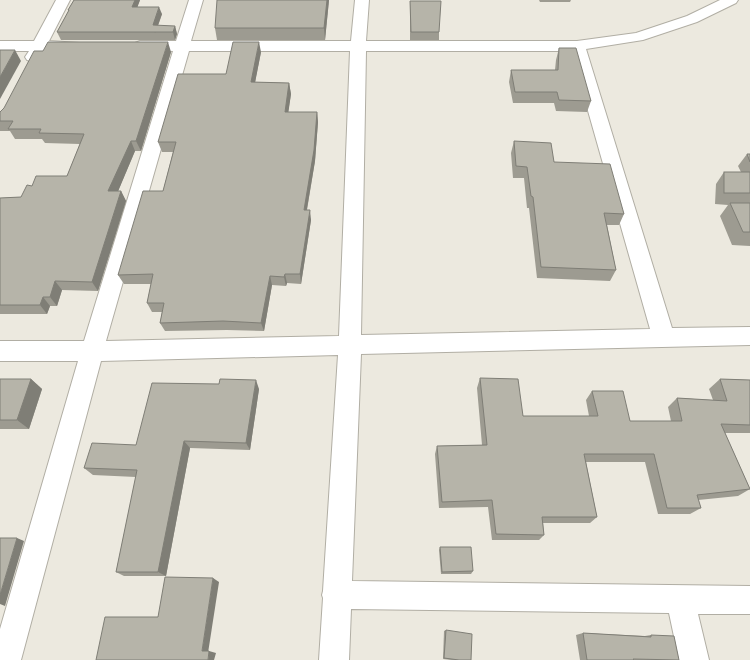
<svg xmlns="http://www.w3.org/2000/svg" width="750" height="660" font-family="'Alegreya Sans',sans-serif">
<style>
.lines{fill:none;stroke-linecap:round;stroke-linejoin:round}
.minor-casing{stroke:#b1aea4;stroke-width:2}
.minor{fill:#fff;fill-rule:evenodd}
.wall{fill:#9d9b91}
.shaded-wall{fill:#7f7e76}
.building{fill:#b6b4a9;stroke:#7f7e76}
</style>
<rect width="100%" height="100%" fill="#ece9df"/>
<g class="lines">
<g class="minor-casing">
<g id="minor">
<polygon points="56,0 70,0 49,41 80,43 83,46 80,49 44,51 39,60 33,62 27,60 25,57 29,51 0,51 0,41 34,41"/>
<path d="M189,0H203L191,41H351L355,0H369L366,41H577L636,33L687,16L720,0H738L736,3L697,22L643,40L586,49L672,328L750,327V345L361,354L352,581L750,586V614H698L709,660H679L669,613L351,609L349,660H319L323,598L322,595L323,591L338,355L101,361L21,660H0V629L78,361H0V341H84L173,51L135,49L132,46L135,43L140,41H176ZM189,51H350L339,336L106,341ZM366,51H571L650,329L361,335Z"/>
</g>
</g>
<use href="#minor" class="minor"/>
</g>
<g class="wall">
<polygon points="74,0 140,0 137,7 162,14 158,26 175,26 177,34 175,40 61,40 57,32 68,12 68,10"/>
<polygon points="329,0 325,40 217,40 215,28"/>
<polygon points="539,0 571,0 570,2 540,2"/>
<polygon points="410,1 439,32 439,40 410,40"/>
<polygon points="559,48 591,101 587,112 556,111 554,103 513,103 509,82 511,70 555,70 556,60"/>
<polygon points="171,52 141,151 135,151 118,191 121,191 126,201 98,291 62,290 57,306 50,306 47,314 0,314 0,198 21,197 32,186 67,176 80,144 45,143 42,139 15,139 10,131 0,131 0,112"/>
<polygon points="261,52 255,82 289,83 291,94 288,112 317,112 318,122 315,161 307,210 311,220 301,284 287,283 286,286 272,285 264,331 227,330 165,331 160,323 162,312 152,312 147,303 151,284 124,284 118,275 163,191 173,152 162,152 158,142 226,74"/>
<polygon points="514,141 554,162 624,214 619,225 607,225 616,270 610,281 537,278 529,208 527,208 524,178 513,178 511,153"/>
<polygon points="747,154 750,154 750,246 732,245 720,216 728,205 715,204 716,184 724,172 741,172 738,166"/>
<polygon points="480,378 523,416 589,416 586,400 592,391 630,421 671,421 668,407 677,398 713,400 709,389 720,379 750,380 750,433 725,433 750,489 738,496 698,500 701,508 690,514 658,514 645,462 586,462 597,517 590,523 543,523 544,535 539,540 492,540 488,507 439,508 435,454 437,446 482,445 477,388"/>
<polygon points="0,379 31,379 42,389 29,429 0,429"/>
<polygon points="259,389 250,450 190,448 166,576 124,576 116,572 136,477 93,475 84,468 136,445"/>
<polygon points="440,547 473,571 471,574 441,574 439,550"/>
<polygon points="446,630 471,660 452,660 443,659 444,631"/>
<polygon points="583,633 645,636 651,635 679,660 580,660 576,635"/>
</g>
<g class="shaded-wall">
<polygon points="135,0 140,0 135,14 132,7"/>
<polygon points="327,0 329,0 325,40 324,28"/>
<polygon points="159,7 162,14 155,33 153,25"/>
<polygon points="175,26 177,34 175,40 173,32"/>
<polygon points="168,42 171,52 141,151 136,141"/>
<polygon points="259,42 261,52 253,93 251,82"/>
<polygon points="15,50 21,61 0,99 0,77"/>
<polygon points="289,83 291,94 287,122 285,112"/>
<polygon points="317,112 318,122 315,161 305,220 304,210"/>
<polygon points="131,141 135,151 114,201 108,191"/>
<polygon points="121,191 126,201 98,291 92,282"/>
<polygon points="310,210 311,220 301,284 300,274"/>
<polygon points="285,274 287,283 286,286 284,277"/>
<polygon points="270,276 272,285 264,331 261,323"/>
<polygon points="55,281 62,290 57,306 50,297"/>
<polygon points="43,297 50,306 47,314 40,305"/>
<polygon points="31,379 42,389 29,429 17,420"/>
<polygon points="256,380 259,389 250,450 246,443"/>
<polygon points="184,441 190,448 166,576 158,572"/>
<polygon points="17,538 24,541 5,606 0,604 0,595"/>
<polygon points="213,578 219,582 208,653 202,651"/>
<polygon points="209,651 216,653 214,660 208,660"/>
</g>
<g class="building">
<polygon points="74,0 135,0 132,7 159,7 153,25 175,26 173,32 57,32 69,10 68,10"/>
<polygon points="217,0 327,0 324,28 215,28"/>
<polygon points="410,1 441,1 439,32 411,32"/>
<polygon points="48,42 168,42 136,141 131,141 108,191 121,191 92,282 55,281 50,297 43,297 40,305 0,305 0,198 21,197 27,185 32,186 36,176 67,176 84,134 39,133 41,129 8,129 13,121 0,121 0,112 4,108 34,51 43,51"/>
<polygon points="233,42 259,42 251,82 289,83 285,112 317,112 314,150 304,210 310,210 300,274 285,274 284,277 270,276 261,323 223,321 160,323 164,303 147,303 153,274 118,275 143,191 163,191 176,142 158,142 178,74 226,74"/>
<polygon points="559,48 576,48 591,101 559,100 557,92 515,92 511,70 558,70"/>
<polygon points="0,50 15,50 0,77"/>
<polygon points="514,141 551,143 554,162 610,164 624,214 604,213 616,270 541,267 533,197 531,196 527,167 516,166"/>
<polygon points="747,154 750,154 750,162"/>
<rect x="724" y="172" width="26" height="21"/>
<polygon points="730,203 750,203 750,232 743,232"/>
<polygon points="480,378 518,379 523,416 598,416 592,391 623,391 630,421 682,421 677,398 727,401 720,379 750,380 750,425 721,424 750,489 697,495 701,508 667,508 654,454 584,454 597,517 542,517 544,535 496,534 492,500 442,502 437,446 487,445"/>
<polygon points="0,379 31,379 17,420 0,420"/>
<polygon points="220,379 256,380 246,443 184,441 158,572 116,572 137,470 84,468 92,443 136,445 152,383 219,384"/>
<polygon points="0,538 17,538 0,595"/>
<polygon points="440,547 471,547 473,571 442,572"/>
<polygon points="165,577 213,578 202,651 209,651 208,660 96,660 105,617 158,617"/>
<polygon points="446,630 472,634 471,660 459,660 444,658"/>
<polygon points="583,633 651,637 651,635 674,636 679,660 633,659 634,660 587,660"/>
</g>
</svg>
